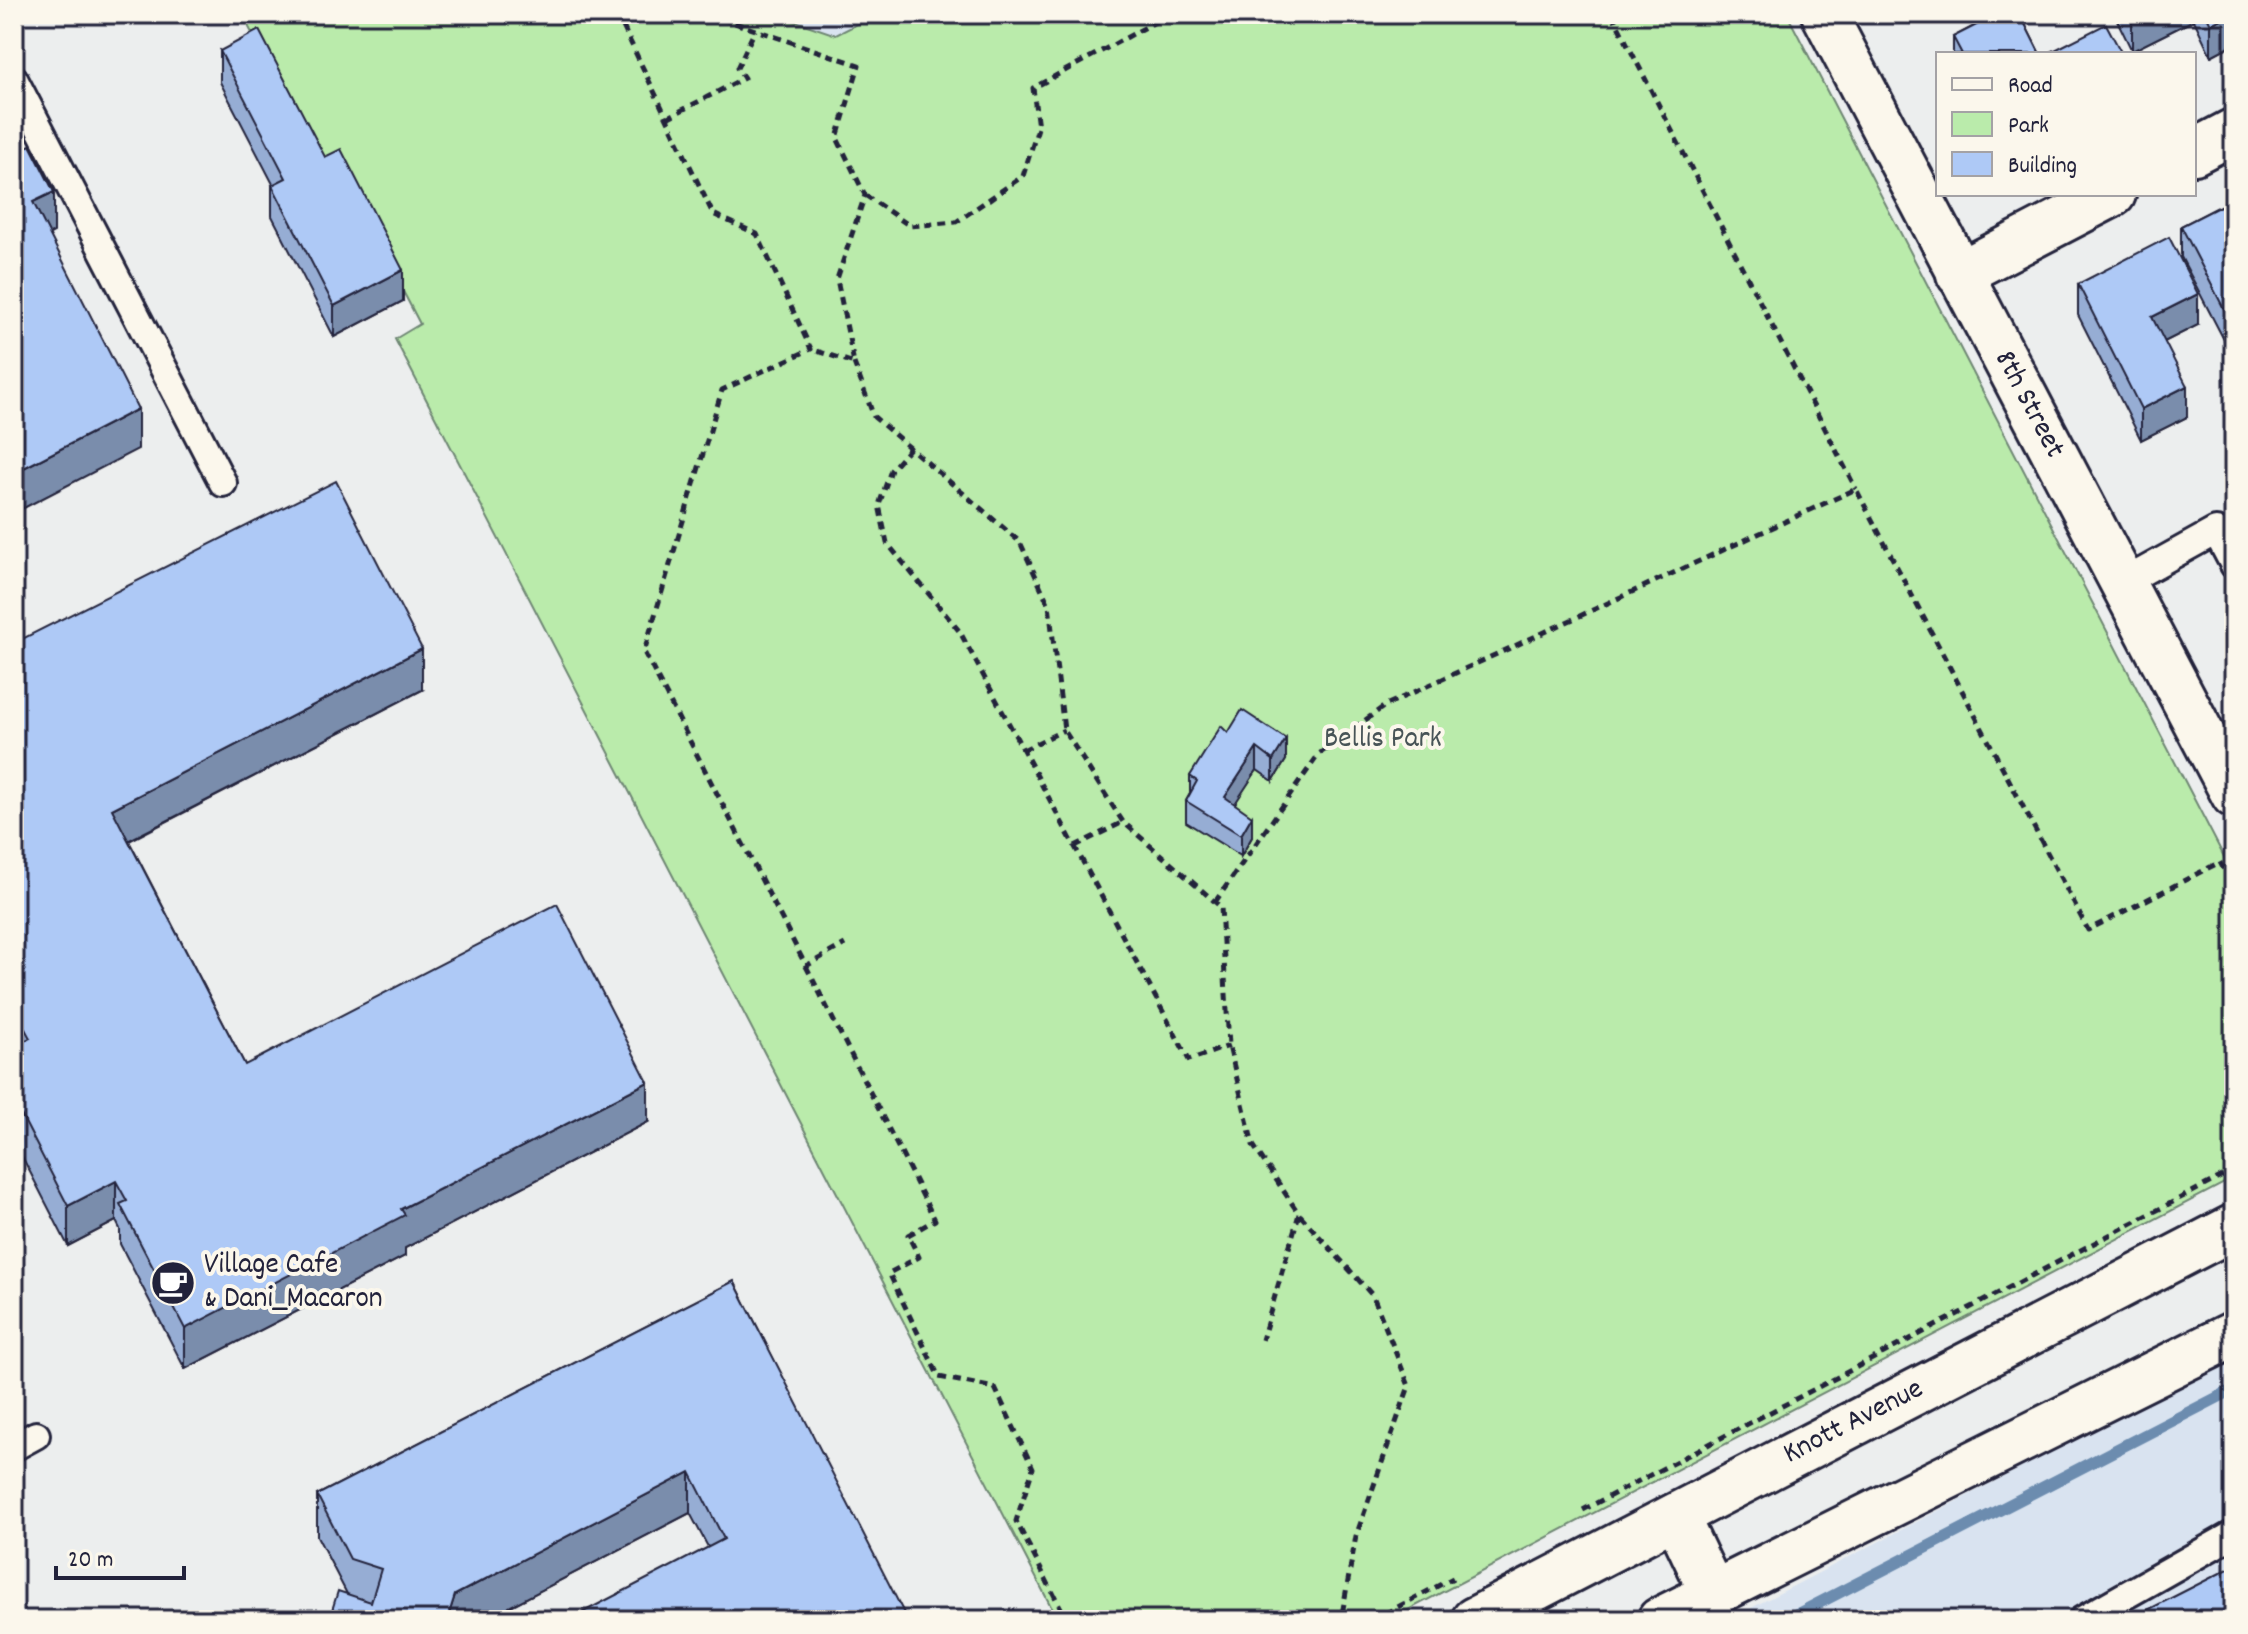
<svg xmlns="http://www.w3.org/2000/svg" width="2248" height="1634" font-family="Dekko,sans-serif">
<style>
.built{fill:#d9e3f0}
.green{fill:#baebab;stroke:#6e8673;stroke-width:2}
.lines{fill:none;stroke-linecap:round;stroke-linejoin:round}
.stream{stroke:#6c8caf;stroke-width:12}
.service-casing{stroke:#22223b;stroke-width:32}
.minor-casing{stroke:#22223b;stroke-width:50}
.secondary-casing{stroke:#22223b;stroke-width:50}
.path{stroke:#22223b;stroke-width:5;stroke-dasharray:8 6;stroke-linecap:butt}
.service{stroke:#fbf7ec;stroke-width:26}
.minor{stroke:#fbf7ec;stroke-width:44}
.secondary{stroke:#fbf7ec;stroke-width:44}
.wall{fill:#96add4;stroke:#22223b;stroke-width:2}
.shaded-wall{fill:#7a8dac;stroke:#22223b;stroke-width:2}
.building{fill:#aec9f6;stroke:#22223b;stroke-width:2}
.labels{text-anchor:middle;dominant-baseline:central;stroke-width:8;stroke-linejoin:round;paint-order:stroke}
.street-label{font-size:30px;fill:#22223b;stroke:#fbf7ec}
.park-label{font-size:30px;fill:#485457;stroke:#fbf7ec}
.poi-label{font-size:30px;fill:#22223b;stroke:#fbf7ec;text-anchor:start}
</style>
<rect width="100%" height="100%" fill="#eceeee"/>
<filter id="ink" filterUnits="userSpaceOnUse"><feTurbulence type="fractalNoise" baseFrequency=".0125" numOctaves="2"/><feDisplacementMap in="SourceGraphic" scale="16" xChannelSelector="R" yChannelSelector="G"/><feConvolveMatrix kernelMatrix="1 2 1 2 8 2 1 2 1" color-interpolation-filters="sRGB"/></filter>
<g filter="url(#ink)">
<g class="built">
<polygon points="775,14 877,14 837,35"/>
<polygon points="2234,1357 2234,1620 1728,1620"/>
</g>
<polygon class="green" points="242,14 775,14 836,35 877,14 1787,14 2234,876 2234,1178 1389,1620 1058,1620 395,339 420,324 341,172 328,178"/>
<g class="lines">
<polyline class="stream" points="1786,1620 2234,1389"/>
<g class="service-casing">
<g id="service">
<polyline points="14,79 223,483"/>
<polyline points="2122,583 2216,531 2234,565"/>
<polyline points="14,1447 36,1435"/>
<polyline points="2082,1620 2234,1534"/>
</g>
</g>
<g class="minor-casing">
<g id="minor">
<polyline points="1824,14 2234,795"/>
<polyline points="2194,152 2234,131"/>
<polyline points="1959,274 2113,194"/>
</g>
</g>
<g class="secondary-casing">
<g id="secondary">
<polyline points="1676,1516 1713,1594"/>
<polyline points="1474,1620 2234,1227"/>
<polyline points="1660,1620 2234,1334"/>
</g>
</g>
<g class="path">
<polyline points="617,14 713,214 757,234 811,349 722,390 644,652 806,966 845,944"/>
<polyline points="708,14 859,65 837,138 865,195 837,279 854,363 811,349"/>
<polyline points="1612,14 1856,489"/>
<polyline points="667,118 744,78 737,68 755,30"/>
<polyline points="865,195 910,226 956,222 1023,176 1038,128 1033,88 1170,14"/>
<polyline points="854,363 874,417 1020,542 1049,605 1064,730 1123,822 1221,907 1229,1046 1253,1145 1299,1214 1262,1340"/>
<polyline points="910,448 891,470 879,505 887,543 960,632 1189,1060 1229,1046"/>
<polyline points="1023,750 1064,730"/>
<polyline points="1075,846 1123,822"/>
<polyline points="1215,902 1319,754 1386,705 1856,489 2088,930 2220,862 2234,889"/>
<polyline points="806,966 935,1220 908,1235 919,1257 889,1273 939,1377 995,1388 1033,1468 1016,1521 1067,1620"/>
<polyline points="1300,1215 1373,1296 1409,1386 1356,1536 1341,1620"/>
<polyline points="1583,1510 2234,1170"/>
<polyline points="1373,1620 1453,1578"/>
</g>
<use href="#service" class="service"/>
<use href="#minor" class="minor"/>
<use href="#secondary" class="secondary"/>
</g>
<g class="wall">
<polygon points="1973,14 2020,14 2040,54 1953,54 1953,37 1978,24"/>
<polygon points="2114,14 2234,14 2234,44 2211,56 2194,20 2132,51"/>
<polygon points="220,51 325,157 403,301 334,337 272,216 272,185 273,184 220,82"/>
<polygon points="2234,199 2234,359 2181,257 2181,226"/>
<polygon points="2078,284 2198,325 2164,342 2187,417 2141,440 2078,315"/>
<polygon points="14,643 422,690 129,841 245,1065 648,1122 405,1248 405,1256 185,1369 120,1244 120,1229 116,1221 68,1246 14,1141"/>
<polygon points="1228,733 1286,760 1273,781 1257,770 1234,804 1252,837 1241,856 1186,822 1186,801 1190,794 1190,776"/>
<polygon points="734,1281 906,1620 708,1547 690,1513 484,1620 329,1620 347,1594 317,1536 317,1495"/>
</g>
<g class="shaded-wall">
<polygon points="1980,14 2011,14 1980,30"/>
<polygon points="2143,14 2194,14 2194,20 2132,51 2132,19"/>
<polygon points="2232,14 2234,14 2234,44 2211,56 2211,24"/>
<polygon points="54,192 54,232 33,243 33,202"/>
<polygon points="403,270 403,301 334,337 334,306"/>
<polygon points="2198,294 2198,325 2152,348 2152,317"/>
<polygon points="2187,386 2187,417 2141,440 2141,409"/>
<polygon points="138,409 138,449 14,513 14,473"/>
<polygon points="422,649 422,690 112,849 112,809"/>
<polygon points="1286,739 1286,760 1273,781 1273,760"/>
<polygon points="1257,748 1257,770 1225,819 1225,797"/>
<polygon points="1252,816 1252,837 1241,856 1241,835"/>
<polygon points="19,1018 19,1059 14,1061 14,1021"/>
<polygon points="648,1082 648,1122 405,1248 405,1256 185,1369 185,1329 401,1209"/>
<polygon points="116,1181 116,1221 68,1246 68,1206"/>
<polygon points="690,1472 690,1513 484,1620 447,1620 455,1595"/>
</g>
<g class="building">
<polygon points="1998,14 2020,14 2040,54 1962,54 1953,37"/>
<polygon points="2129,14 2143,14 2132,19"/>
<polygon points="2206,14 2232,14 2211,24"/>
<polygon points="2106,24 2122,54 2047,54"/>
<polygon points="259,30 325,157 341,149 403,270 334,306 272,185 286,178 220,51"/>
<polygon points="30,145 54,192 33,202 138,409 14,473 14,153"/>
<polygon points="2234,199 2234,328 2181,226"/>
<polygon points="2169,237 2198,294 2152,317 2187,386 2141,409 2078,284"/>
<polygon points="336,481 422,649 112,809 245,1065 557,904 648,1082 401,1209 405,1215 185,1329 120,1204 127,1201 116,1181 68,1206 14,1101 14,1046 30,1038 19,1018 14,1021 14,643"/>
<polygon points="1242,710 1286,739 1273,760 1257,748 1225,797 1252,816 1241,835 1186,801 1197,781 1190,776 1221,726 1228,733"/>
<polygon points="734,1281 906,1617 900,1620 568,1620 724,1539 690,1472 455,1595 447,1620 329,1620 338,1591 371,1602 381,1569 350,1559 317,1495"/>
<polygon points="2234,1566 2234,1620 2128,1620"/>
</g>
</g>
<defs>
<g id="cafe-disc" transform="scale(2.3)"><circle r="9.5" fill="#22223b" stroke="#fbf7ec"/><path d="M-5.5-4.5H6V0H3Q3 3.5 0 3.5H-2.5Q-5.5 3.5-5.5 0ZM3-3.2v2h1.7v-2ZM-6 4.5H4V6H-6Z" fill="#fff"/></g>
</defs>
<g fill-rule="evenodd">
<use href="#cafe-disc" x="173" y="1283"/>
</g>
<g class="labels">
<g class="street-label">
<text transform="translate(2028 405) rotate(62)">8th Street</text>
<text transform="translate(1854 1423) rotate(-27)">Knott Avenue</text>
</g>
<g class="park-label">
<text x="1383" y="740">Bellis Park</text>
</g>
<g class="poi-label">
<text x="204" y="1266">Village Cafe<tspan x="204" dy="34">&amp; Dani_Macaron</tspan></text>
</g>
</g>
<rect width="2248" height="1634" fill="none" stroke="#fbf7ec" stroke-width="48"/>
<rect x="24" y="24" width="2200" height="1586" fill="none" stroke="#22223b" stroke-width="3" filter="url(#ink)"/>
<rect x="1936" y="52" width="260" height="144" fill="#fbf7ec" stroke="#a4a2a5" stroke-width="2"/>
<rect x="1952" y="78" width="40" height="12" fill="#fbf7ec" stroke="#a4a2a5" stroke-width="2"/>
<text x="2008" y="92" font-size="24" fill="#22223b">Road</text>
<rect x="1952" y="112" width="40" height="24" fill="#baebab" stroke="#a4a2a5" stroke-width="2"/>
<text x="2008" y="132" font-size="24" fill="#22223b">Park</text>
<rect x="1952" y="152" width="40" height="24" fill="#aec9f6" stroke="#a4a2a5" stroke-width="2"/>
<text x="2008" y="172" font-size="24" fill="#22223b">Building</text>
<path d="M56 1566v12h128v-12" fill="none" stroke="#22223b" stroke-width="4"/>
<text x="68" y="1566" font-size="24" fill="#22223b" stroke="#fbf7ec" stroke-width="6" paint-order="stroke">20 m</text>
</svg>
